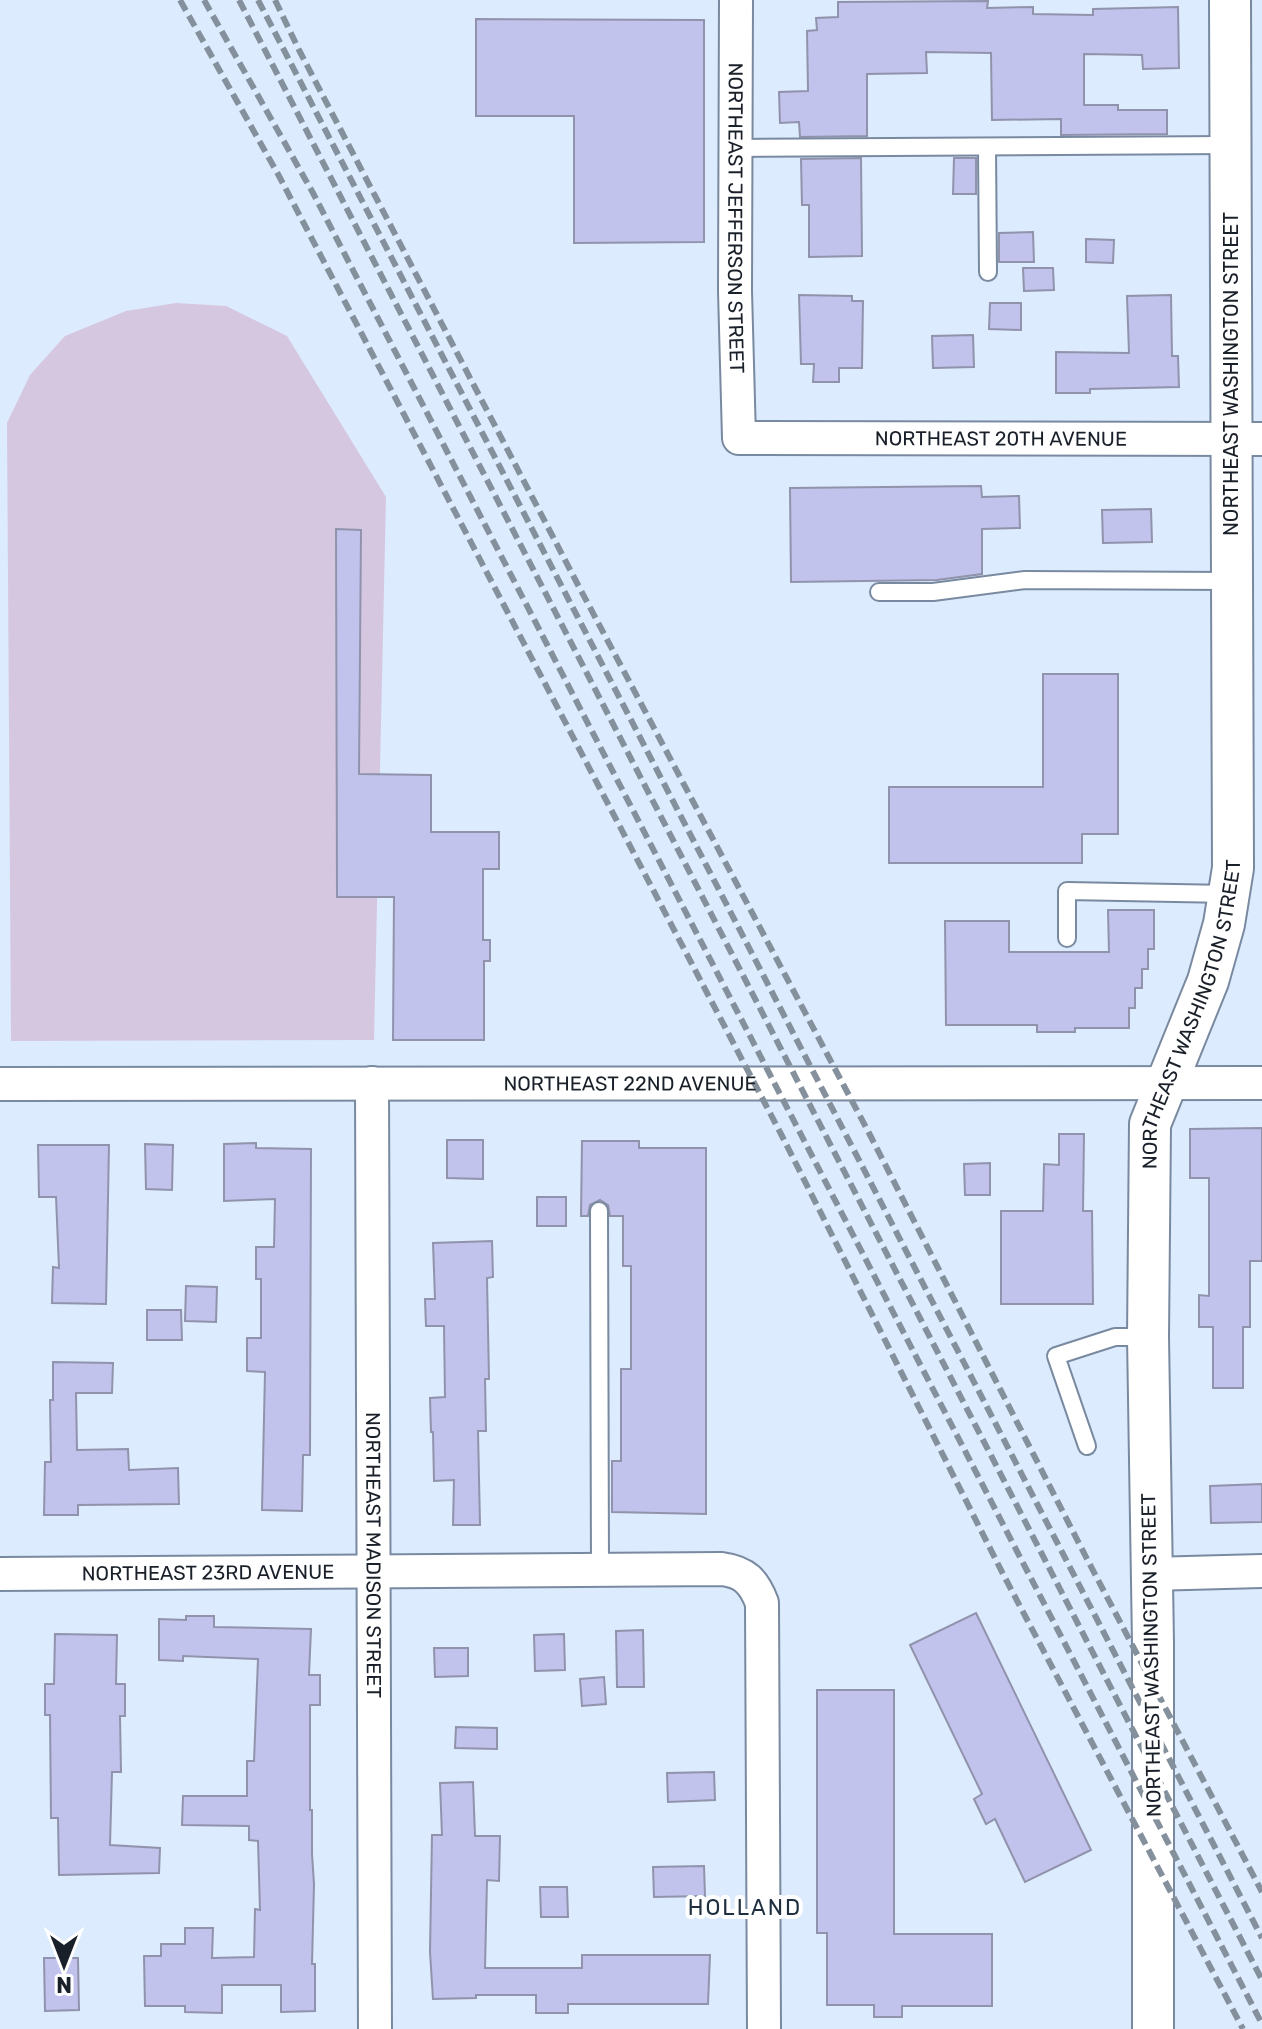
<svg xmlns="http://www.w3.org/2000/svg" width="1262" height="2029" font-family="Rubik,sans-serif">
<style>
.green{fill:#d6c7e1}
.building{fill:#c1c3ed;stroke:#9193ac;stroke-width:2}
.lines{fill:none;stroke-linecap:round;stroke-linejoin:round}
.service-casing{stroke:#798aa0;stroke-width:20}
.minor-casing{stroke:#798aa0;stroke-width:36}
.tertiary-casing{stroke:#798aa0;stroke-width:44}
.service{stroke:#fff;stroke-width:16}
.minor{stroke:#fff;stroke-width:32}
.tertiary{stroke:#fff;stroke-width:40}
.rail{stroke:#85909d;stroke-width:6;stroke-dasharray:12 6;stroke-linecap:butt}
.labels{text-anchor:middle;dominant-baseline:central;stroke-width:8;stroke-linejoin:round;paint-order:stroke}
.street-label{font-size:20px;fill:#1a2029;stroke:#fff}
.neighbourhood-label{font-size:22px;letter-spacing:2px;fill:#202f40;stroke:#fff}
</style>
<rect width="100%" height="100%" fill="#dcebfd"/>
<polygon class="green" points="176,303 226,306 287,336 386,497 374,1040 11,1041 7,423 30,375 65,336 126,311"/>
<g class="building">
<polygon points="988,1 987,8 1033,7 1033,14 1093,15 1093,9 1178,7 1179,68 1143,69 1142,55 1084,54 1084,105 1118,105 1118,110 1167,110 1167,134 1061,135 1061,119 992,120 991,53 926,52 927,73 867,74 867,136 800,137 799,122 780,123 779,92 808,91 807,31 817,30 816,18 838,17 838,2"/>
<polygon points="476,19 704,20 704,242 574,243 574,116 476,116"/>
<polygon points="861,158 862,256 809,257 809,205 802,205 801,159"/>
<polygon points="954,158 976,158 976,194 953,194"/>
<polygon points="1033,232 1034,262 999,262 999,233"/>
<polygon points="1086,239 1114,240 1113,263 1086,262"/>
<polygon points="1023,268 1053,268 1054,290 1024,291"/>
<polygon points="799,295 852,296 852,301 863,301 862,368 839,368 839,382 813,382 814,364 801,364"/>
<polygon points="1171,295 1172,356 1178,356 1179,387 1090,389 1090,393 1056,393 1056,352 1129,353 1127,296"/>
<polygon points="990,303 1021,303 1021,330 989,329"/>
<polygon points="973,335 974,367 933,368 932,336"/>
<polygon points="981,486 982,497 1019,496 1020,528 982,529 982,574 937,580 791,582 790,488"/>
<polygon points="1151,509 1152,542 1103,543 1102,510"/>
<polygon points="336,529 361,530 359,774 431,775 431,832 499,832 499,869 483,869 483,940 490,940 490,961 484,961 484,1040 393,1040 394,897 337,897"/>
<polygon points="1043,674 1118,674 1118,834 1082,834 1082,863 889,863 889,787 1043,787"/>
<polygon points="1108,910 1154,910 1154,949 1148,949 1148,969 1142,969 1142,988 1135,988 1135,1008 1129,1008 1129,1028 1075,1028 1075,1032 1037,1032 1037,1025 946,1025 945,921 1009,921 1009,952 1109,952"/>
<polygon points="1262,1128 1262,1261 1250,1261 1250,1327 1243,1327 1243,1388 1213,1388 1213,1327 1199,1327 1199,1295 1209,1296 1209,1178 1190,1178 1190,1129"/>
<polygon points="1059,1134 1084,1134 1083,1211 1092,1211 1093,1304 1001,1304 1001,1211 1043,1211 1044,1164 1059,1165"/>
<polygon points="447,1140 483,1140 483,1179 447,1178"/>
<polygon points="582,1141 639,1141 639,1148 706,1148 706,1514 612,1512 612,1461 621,1461 621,1369 631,1369 631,1266 623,1266 623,1216 610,1216 608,1205 600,1200 590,1205 588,1216 581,1216"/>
<polygon points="256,1143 256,1148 311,1149 310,1455 303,1455 302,1511 262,1510 265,1372 247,1371 247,1338 261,1338 261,1279 256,1279 256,1247 274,1247 275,1199 224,1201 224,1144"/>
<polygon points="145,1144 173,1145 172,1190 146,1189"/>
<polygon points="38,1145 109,1145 106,1304 52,1303 53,1267 59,1268 56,1197 39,1197"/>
<polygon points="990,1163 990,1195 965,1195 964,1164"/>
<rect x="537" y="1197" width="29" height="29"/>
<polygon points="492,1241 493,1277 487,1278 489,1379 485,1379 486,1431 478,1431 480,1525 453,1525 454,1480 434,1481 433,1432 431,1432 430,1398 445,1397 444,1326 426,1326 425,1299 435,1299 433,1243"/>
<polygon points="186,1286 217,1287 216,1322 185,1321"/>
<polygon points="147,1310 181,1310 182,1340 147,1340"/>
<polygon points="53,1362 113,1363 112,1393 76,1393 77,1450 128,1449 129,1470 178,1468 179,1504 78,1505 78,1515 44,1515 45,1462 51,1462 50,1400 53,1400"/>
<polygon points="1262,1484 1262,1522 1211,1523 1210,1486"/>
<polygon points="976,1613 1091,1850 1025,1882 995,1819 986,1824 974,1799 982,1794 910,1645"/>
<polygon points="186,1616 214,1616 214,1627 311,1629 309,1675 320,1675 320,1705 310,1705 310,1810 312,1810 312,1854 314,1884 312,1964 315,1964 315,2011 281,2012 281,1985 222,1985 222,2013 185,2012 185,2006 145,2006 144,1956 161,1956 161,1944 185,1944 185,1928 213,1928 212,1958 254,1957 255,1909 260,1910 258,1841 249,1840 249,1826 182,1825 183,1796 247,1796 247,1761 254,1761 258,1659 183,1656 183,1661 159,1660 159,1619 186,1620"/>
<polygon points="643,1630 644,1687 617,1687 616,1631"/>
<polygon points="55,1634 117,1635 116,1684 125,1684 125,1716 120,1716 121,1772 112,1772 110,1845 160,1848 159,1873 59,1875 58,1818 51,1818 50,1715 45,1715 45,1684 54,1684"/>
<polygon points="564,1634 565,1670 535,1671 534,1635"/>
<polygon points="434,1648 468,1648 468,1676 435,1677"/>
<polygon points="604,1677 606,1704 582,1706 580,1679"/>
<polygon points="817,1690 894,1690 894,1934 992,1934 992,2006 902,2006 902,2017 874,2017 874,2005 827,2005 827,1933 817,1933"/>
<polygon points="456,1727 497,1728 497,1749 455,1748"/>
<polygon points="714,1772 715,1800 668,1802 667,1773"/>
<polygon points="473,1782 475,1836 500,1836 499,1881 487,1880 485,1968 582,1968 582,1955 710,1955 708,2004 568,2004 568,2013 536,2013 536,1995 476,1995 476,1998 433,1999 430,1952 432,1835 442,1835 440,1783"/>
<polygon points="704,1866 705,1896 654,1897 653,1867"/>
<polygon points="540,1887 567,1887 568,1917 541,1917"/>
<polygon points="44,1958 78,1958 79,2010 45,2011"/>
</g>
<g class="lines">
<g class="service-casing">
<g id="service">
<polyline points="987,147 988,272"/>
<polyline points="736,148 1230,145"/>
<polyline points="879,592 933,592 1025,580 1232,581"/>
<polyline points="1067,938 1067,891 1229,894"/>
<polyline points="599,1211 600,1570"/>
<polyline points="1087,1446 1056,1356 1115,1337 1147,1337"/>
</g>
</g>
<g class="minor-casing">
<g id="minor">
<path id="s1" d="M736,0L735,291L739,438L1262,439"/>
<path id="s2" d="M372,1083L375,2029"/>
<path id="s3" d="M0,1084L1262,1083"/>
<path id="s4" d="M0,1574L722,1569C745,1572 754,1582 762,1603L764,2029"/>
<polyline points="1150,1574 1262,1571"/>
</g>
</g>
<g class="tertiary-casing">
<g id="tertiary">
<path id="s5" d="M1153,2029V1643L1148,1337L1150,1124L1208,981L1224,924L1233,868L1230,0"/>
</g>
</g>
<use href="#service" class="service"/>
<use href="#minor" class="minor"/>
<use href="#tertiary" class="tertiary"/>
<g class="rail">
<polyline points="180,0 279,176 781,1134 1003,1574 1243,2029"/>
<polyline points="204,0 313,193 1262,2024"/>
<polyline points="239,0 1262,1980"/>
<polyline points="258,0 1262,1938"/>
<polyline points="275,0 299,50 577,583 869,1133 1087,1559 1262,1892"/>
</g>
</g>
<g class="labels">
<g class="street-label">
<text stroke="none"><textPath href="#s1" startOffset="218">NORTHEAST JEFFERSON STREET</textPath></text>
<text transform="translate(1231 374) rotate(-90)">NORTHEAST WASHINGTON STREET</text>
<text stroke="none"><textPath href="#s1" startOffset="700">NORTHEAST 20TH AVENUE</textPath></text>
<text stroke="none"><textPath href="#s5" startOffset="1022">NORTHEAST WASHINGTON STREET</textPath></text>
<text stroke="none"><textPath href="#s3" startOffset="630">NORTHEAST 22ND AVENUE</textPath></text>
<text stroke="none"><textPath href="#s2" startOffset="472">NORTHEAST MADISON STREET</textPath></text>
<text stroke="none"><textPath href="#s4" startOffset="208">NORTHEAST 23RD AVENUE</textPath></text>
<text transform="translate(1151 1655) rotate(-91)">NORTHEAST WASHINGTON STREET</text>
</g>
<g class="neighbourhood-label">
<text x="745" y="1907">HOLLAND</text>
</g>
</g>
<g transform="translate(64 1965) rotate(180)" stroke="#ffffff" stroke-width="6" paint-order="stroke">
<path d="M0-6L14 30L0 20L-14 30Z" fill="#1a2029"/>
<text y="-12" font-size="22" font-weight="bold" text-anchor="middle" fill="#1a2029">N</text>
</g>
</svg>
